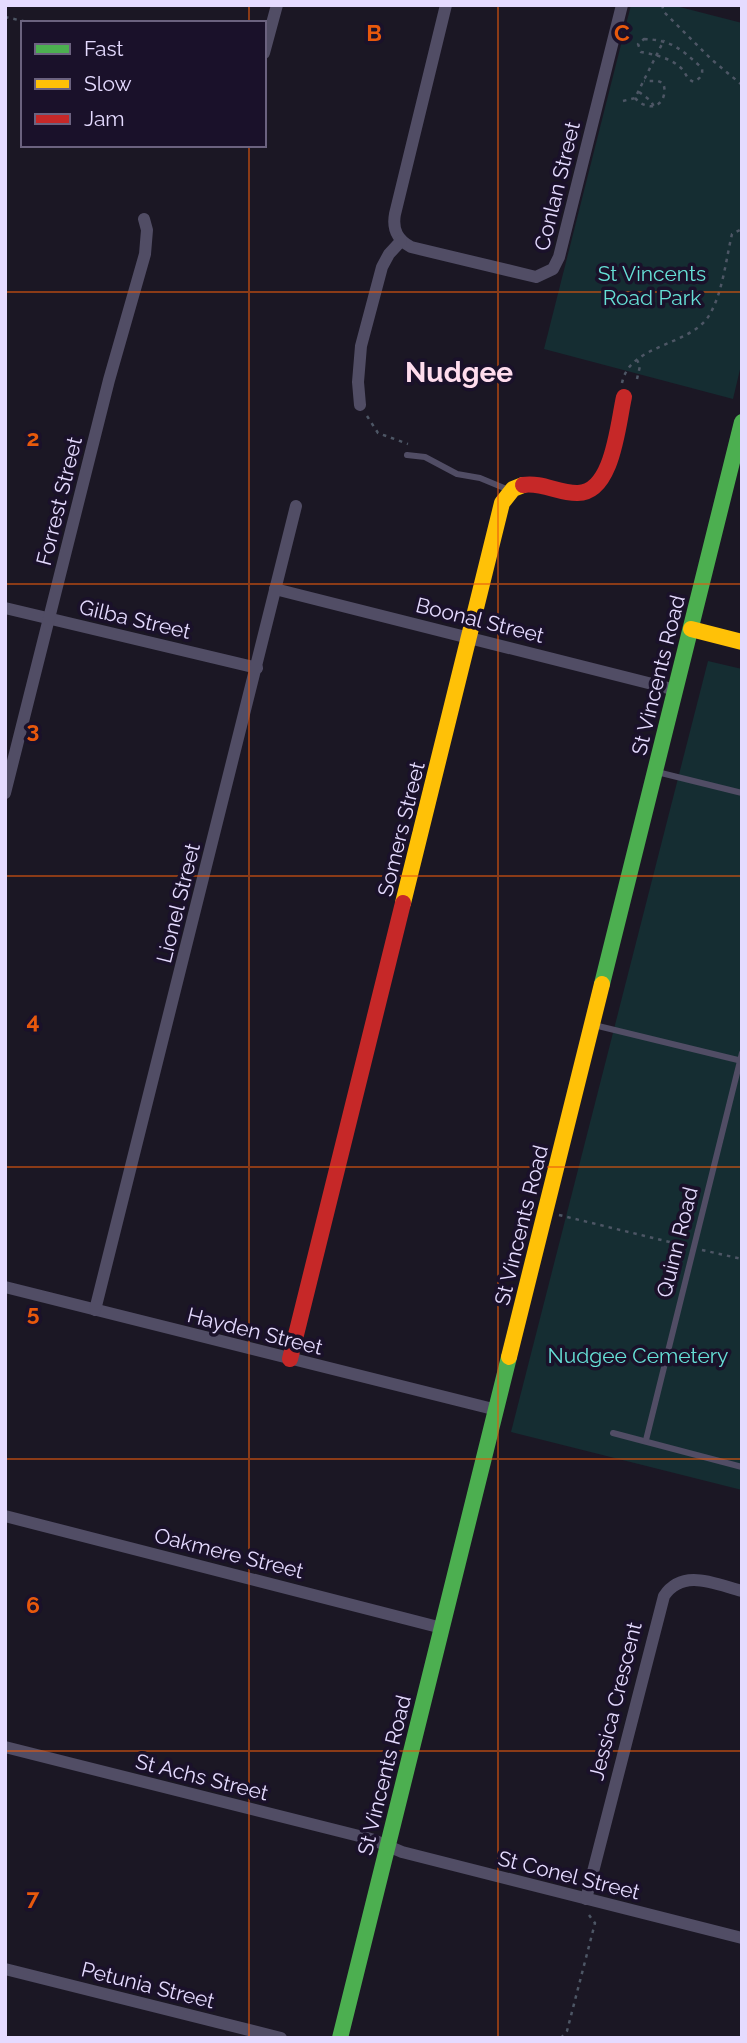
<svg xmlns="http://www.w3.org/2000/svg" width="747" height="2043" font-family="Raleway,sans-serif">
<style>
.green{fill:#152d32}
.lines{fill:none;stroke-linecap:round;stroke-linejoin:round}
.path{stroke:#4d5665;stroke-width:2.5;stroke-dasharray:3.5 5;stroke-linecap:butt}
.lane{stroke:#514d65;stroke-width:6}
.street{stroke:#514d65;stroke-width:12}
.fast{stroke:#4caf50;stroke-width:16}
.slow{stroke:#ffc107;stroke-width:16}
.jam{stroke:#c62828;stroke-width:16}
.grid{fill:none;stroke:#e8590c;stroke-width:2;stroke-opacity:0.55}
.labels{text-anchor:middle;dominant-baseline:central;stroke-width:7;stroke-linejoin:round;paint-order:stroke}
.street-label{font-size:21px;fill:#e5dbff;stroke:#1a112a}
.park-label{font-size:21px;fill:#66e0d6;stroke:#1a112a}
.district-label{font-size:28px;font-weight:bold;fill:#ffdded;stroke:#1a112a}
.grid-label{font-size:23px;text-anchor:middle;font-weight:bold;fill:#e8590c;stroke:#1a112a;stroke-width:7;stroke-linejoin:round;paint-order:stroke}
</style>
<rect width="100%" height="100%" fill="#1b1724"/>
<g class="green">
<polygon points="631,5 672,5 742,23 742,361 733,399 544,349"/>
<polygon points="708,661 742,669 742,1490 511,1432"/>
</g>
<g class="lines">
<g class="path">
<polyline points="662,5 664,12 711,59 742,85"/>
<polyline points="5,17 32,23"/>
<path d="M644,39C672,40 681,49 702,68C703,76 700,78 694,82C687,79 687,76 683,70C672,58 656,55 641,52L638,44Z"/>
<polyline points="639,92 651,101 654,107"/>
<path d="M635,98C638,101 641,104 645,105C660,111 668,95 663,83L658,81H644"/>
<polyline points="623,101 635,98 664,40"/>
<polyline points="637,379 640,366 637,360"/>
<path d="M622,383C630,343 691,347 710,314C723,291 726,259 732,234L742,229"/>
<polyline points="367,416 378,433 408,444"/>
<polyline points="559,1215 686,1246"/>
<polyline points="702,1250 742,1259"/>
<polyline points="561,2038 567,2031 595,1923 589,1915"/>
</g>
<g class="lane">
<polyline points="407,455 425,457 457,474 480,478 509,490"/>
<polyline points="657,772 742,793"/>
<polyline points="594,1025 742,1061"/>
<polyline points="613,1433 742,1467"/>
<polyline points="646,1440 742,1053"/>
</g>
<g class="street">
<path d="M446,5L395,214C392,230 398,240 411,247L536,277L553,269L559,257L622,5"/>
<polyline points="264,53 277,5"/>
<polyline points="360,405 358,382 361,346 382,267 389,254 401,241"/>
<polyline points="275,589 676,690"/>
<polyline points="5,608 257,668"/>
<polyline points="5,793 109,380 145,254 147,230 144,219"/>
<polyline points="5,1287 497,1410"/>
<polyline points="95,1310 296,506"/>
<polyline points="5,1516 442,1628"/>
<polyline points="5,1747 371,1839 402,1852 742,1938"/>
<path d="M586,1899L664,1596C683,1568 715,1584 742,1591"/>
<polyline points="5,1969 281,2038"/>
</g>
<g class="fast">
<polyline points="602,984 742,422"/>
<polyline points="340,2038 509,1357"/>
</g>
<g class="slow">
<polyline points="691,629 742,642"/>
<polyline points="403,903 502,503 513,489 523,485"/>
<polyline points="509,1357 602,984"/>
</g>
<g class="jam">
<path d="M523,485C542,482 558,493 577,493C613,494 618,423 624,397"/>
<polyline points="290,1359 403,903"/>
</g>
</g>
<path class="grid" d="M249,5V23M498,5V2038M249,145V2038M5,292H742M5,584H742M5,876H742M5,1167H742M5,1459H742M5,1751H742"/>
<g class="labels">
<g class="street-label">
<text transform="translate(557 186) rotate(-76)">Conlan Street</text>
<text transform="translate(59 501) rotate(-76)">Forrest Street</text>
<text transform="translate(135 619) rotate(13)">Gilba Street</text>
<text transform="translate(480 620) rotate(14)">Boonal Street</text>
<text transform="translate(658 675) rotate(-76)">St Vincents Road</text>
<text transform="translate(401 829) rotate(-76)">Somers Street</text>
<text transform="translate(178 903) rotate(-76)">Lionel Street</text>
<text transform="translate(521 1225) rotate(-76)">St Vincents Road</text>
<text transform="translate(677 1242) rotate(-76)">Quinn Road</text>
<text transform="translate(255 1331) rotate(14)">Hayden Street</text>
<text transform="translate(229 1553) rotate(14)">Oakmere Street</text>
<text transform="translate(615 1701) rotate(-76)">Jessica Crescent</text>
<text transform="translate(384 1775) rotate(-76)">St Vincents Road</text>
<text transform="translate(202 1777) rotate(14)">St Achs Street</text>
<text transform="translate(569 1875) rotate(14)">St Conel Street</text>
<text transform="translate(148 1985) rotate(14)">Petunia Street</text>
</g>
<g class="park-label">
<text x="652" y="273">St Vincents<tspan x="652" dy="24">Road Park</tspan></text>
<text x="638" y="1355">Nudgee Cemetery</text>
</g>
<g class="district-label">
<text x="459" y="372">Nudgee</text>
</g>
</g>
<g class="grid-label">
<text x="374" y="41">B</text>
<text x="622" y="41">C</text>
<text x="33" y="446">2</text>
<text x="33" y="738">3</text>
<text x="33" y="1029">4</text>
<text x="33" y="1321">5</text>
<text x="33" y="1613">6</text>
<text x="33" y="1905">7</text>
</g>
<rect width="747" height="2043" fill="none" stroke="#e5dbff" stroke-width="14"/>
<rect x="21" y="21" width="245" height="126" fill="#1a112a" stroke="#6b627f" stroke-width="2"/>
<rect x="35" y="44" width="35" height="10" fill="#4caf50" stroke="#6b627f" stroke-width="2"/>
<text x="84" y="56" font-size="21" fill="#e5dbff">Fast</text>
<rect x="35" y="79" width="35" height="10" fill="#ffc107" stroke="#6b627f" stroke-width="2"/>
<text x="84" y="91" font-size="21" fill="#e5dbff">Slow</text>
<rect x="35" y="114" width="35" height="10" fill="#c62828" stroke="#6b627f" stroke-width="2"/>
<text x="84" y="126" font-size="21" fill="#e5dbff">Jam</text>
</svg>
